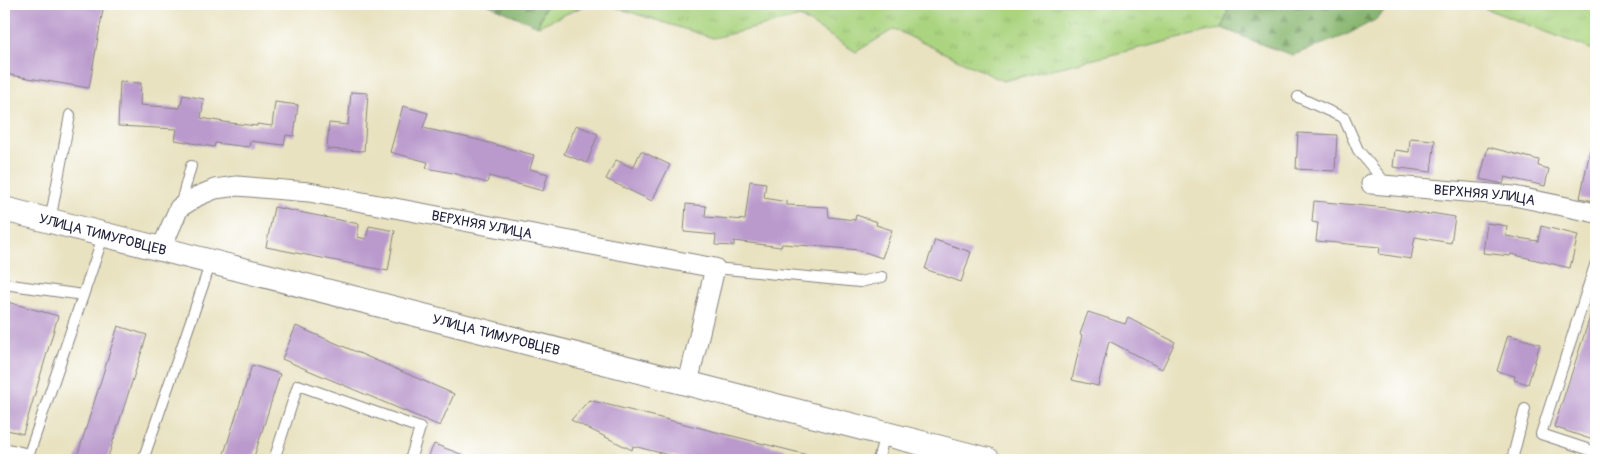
<svg xmlns="http://www.w3.org/2000/svg" width="1600" height="464" font-family="Pangolin,sans-serif">
<style>
.grass{fill:url(#grass-tufts);stroke:#667b5d}
.forest{fill:url(#forest-firs);stroke:#546c54}
.building{fill:#ba9acc}
.lines{fill:none;stroke-linecap:round;stroke-linejoin:round}
.service-casing{stroke:#85827e;stroke-width:12}
.minor-casing{stroke:#85827e;stroke-width:21}
.tertiary-casing{stroke:#85827e;stroke-width:26}
.service{stroke:#fff;stroke-width:10}
.minor{stroke:#fff;stroke-width:19}
.tertiary{stroke:#fff;stroke-width:24}
.labels{text-anchor:middle;dominant-baseline:central;stroke-width:4.5;stroke-linejoin:round;paint-order:stroke}
.street-label{font-size:14px;fill:#22223b;stroke:#fff}
</style>
<defs>
<pattern id="grass-tufts" width="24" height="20" patternUnits="userSpaceOnUse" patternTransform="scale(1.25)"><rect width="24" height="20" fill="#aad47f"/><path d="M3 7l-1-3M5 7V3M7 7l1-3M15 17l-1-3M17 17v-4M19 17l1-3" fill="none" stroke="#92b66f"/></pattern>
<pattern id="forest-firs" width="22" height="20" patternUnits="userSpaceOnUse" patternTransform="scale(1.25)"><rect width="22" height="20" fill="#87b66e"/><path d="M5 1l3.5 6h-7zM16 11l3.5 6h-7z" fill="#6e945c"/></pattern>
</defs>
<rect width="100%" height="100%" fill="#fff"/>
<filter id="ink" filterUnits="userSpaceOnUse"><feTurbulence type="fractalNoise" baseFrequency=".02" numOctaves="2"/><feDisplacementMap in="SourceGraphic" scale="10" xChannelSelector="R" yChannelSelector="G"/><feConvolveMatrix kernelMatrix="1 2 1 2 8 2 1 2 1" color-interpolation-filters="sRGB"/></filter>
<filter id="wash" filterUnits="userSpaceOnUse"><feTurbulence type="fractalNoise" baseFrequency=".0096" numOctaves="4" result="noise"/><feDisplacementMap in="SourceGraphic" scale="20" xChannelSelector="R" yChannelSelector="G"/><feGaussianBlur stdDeviation="1.12" result="paint"/><feColorMatrix in="noise" values="0 0 0 0 0 0 0 0 0 0 0 0 0 0 0 0 0 1.4 0 .05"/><feComposite in="paint" operator="in"/></filter>
<g filter="url(#wash)">
<rect width="100%" height="100%" fill="#e8e2c0"/>
<g class="grass">
<polygon points="546,4 589,4 538,26"/>
<polygon points="605,4 785,4 823,11 823,4 1230,4 1222,28 1003,81 894,29 856,52 800,17 713,38"/>
<polygon points="1487,4 1596,4 1596,51 1484,8"/>
</g>
<g class="forest">
<polygon points="487,4 546,4 538,26"/>
<polygon points="1230,4 1392,4 1375,20 1344,36 1293,55 1266,46 1222,28"/>
</g>
<g id="blocks">
<g class="building">
<polygon points="4,4 104,4 89,88 4,74"/>
<polygon points="120,82 141,83 140,105 180,108 183,95 204,99 201,118 230,123 257,126 257,124 272,126 275,102 298,105 294,136 286,135 284,145 250,141 249,147 215,143 214,147 175,140 177,129 118,126"/>
<polygon points="351,92 368,93 364,151 327,149 329,123 348,125"/>
<polygon points="403,106 428,113 423,128 478,140 534,155 530,169 548,174 543,191 489,176 487,183 453,173 426,168 428,162 390,152"/>
<polygon points="576,125 598,134 587,163 564,154"/>
<polygon points="1298,133 1337,135 1335,171 1296,169"/>
<polygon points="1410,138 1435,140 1431,172 1393,167 1395,150 1409,152"/>
<polygon points="1488,147 1539,160 1538,166 1549,169 1545,186 1505,177 1503,184 1480,179"/>
<polygon points="641,151 670,165 652,201 606,179 616,160 633,168"/>
<polygon points="1590,151 1596,152 1596,198 1594,197 1594,201 1580,198"/>
<polygon points="750,181 766,183 764,198 787,202 787,205 828,207 829,217 855,220 856,215 877,222 876,225 892,230 882,258 859,250 826,247 782,244 781,247 734,241 734,246 715,245 716,235 684,232 686,204 706,206 705,217 745,220"/>
<polygon points="1314,201 1387,208 1430,215 1431,213 1455,217 1451,243 1415,237 1411,259 1379,254 1380,247 1316,241 1318,223 1312,222"/>
<polygon points="274,207 359,224 358,237 366,239 369,226 395,231 388,271 266,247"/>
<polygon points="1487,223 1507,226 1506,236 1538,241 1541,226 1578,235 1570,268 1511,254 1510,256 1483,253"/>
<polygon points="935,240 971,252 961,282 925,269"/>
<polygon points="4,301 58,316 23,434 4,429"/>
<polygon points="1593,308 1596,309 1596,441 1554,427"/>
<polygon points="1088,312 1125,324 1128,318 1175,342 1162,369 1109,341 1098,386 1072,380 1082,335 1080,334"/>
<polygon points="118,326 147,335 107,460 76,460"/>
<polygon points="296,326 454,394 440,426 282,359"/>
<polygon points="1508,335 1540,344 1528,384 1514,380 1515,376 1497,371"/>
<polygon points="252,365 280,374 253,460 222,460"/>
<polygon points="589,400 808,455 808,460 689,460 633,446 632,450 571,420"/>
<polygon points="434,444 474,459 474,460 427,460"/>
</g>
</g>
</g>
<g filter="url(#ink)">
<use href="#blocks" fill-opacity="0" stroke="#85827e" stroke-width="1"/>
<g class="lines">
<g class="service-casing">
<g id="service">
<polyline points="1298,97 1344,118 1358,150 1387,185"/>
<polyline points="180,206 191,166"/>
<polyline points="50,221 70,115"/>
<polyline points="1596,262 1541,434 1596,452"/>
<polyline points="715,268 860,282 882,277"/>
<polyline points="4,284 83,295"/>
<polyline points="4,448 29,454 104,234"/>
<polyline points="143,460 211,262"/>
<polyline points="274,460 298,385 420,428 410,460"/>
<polyline points="878,460 885,434"/>
<polyline points="1512,460 1525,409"/>
</g>
</g>
<g class="minor-casing">
<g id="minor">
<path id="s1" d="M1371,184L1514,196L1596,213"/>
<path id="s2" d="M161,249L179,208L198,196L215,189L237,186L309,192L715,268L688,383"/>
</g>
</g>
<g class="tertiary-casing">
<g id="tertiary">
<path id="s3" d="M4,209L988,460"/>
</g>
</g>
<use href="#service" class="service"/>
<use href="#minor" class="minor"/>
<use href="#tertiary" class="tertiary"/>
</g>
</g>
<g class="labels">
<g class="street-label">
<text stroke="none"><textPath href="#s1" startOffset="114">ВЕРХНЯЯ УЛИЦА</textPath></text>
<text stroke="none"><textPath href="#s2" startOffset="356">ВЕРХНЯЯ УЛИЦА</textPath></text>
<text stroke="none"><textPath href="#s3" startOffset="102">УЛИЦА ТИМУРОВЦЕВ</textPath></text>
<text stroke="none"><textPath href="#s3" startOffset="508">УЛИЦА ТИМУРОВЦЕВ</textPath></text>
</g>
</g>
<rect width="1600" height="464" fill="none" stroke="#fff" stroke-width="20"/>
</svg>
